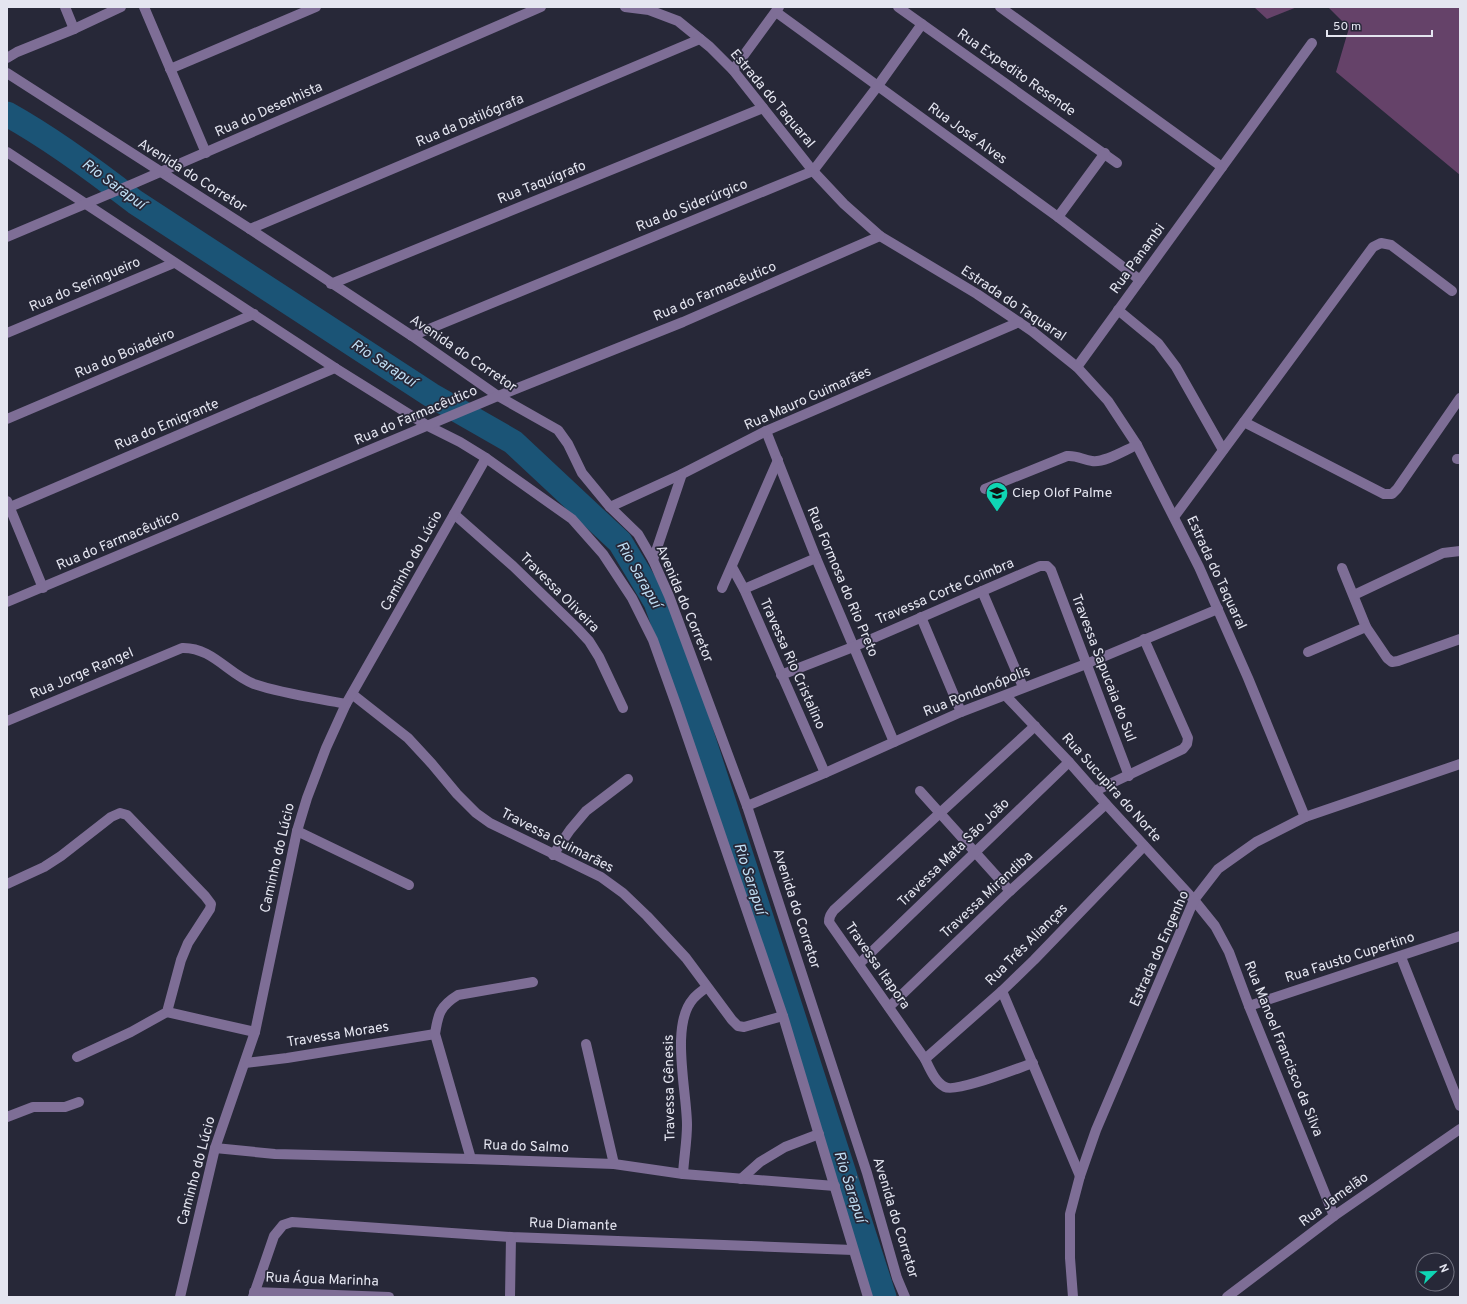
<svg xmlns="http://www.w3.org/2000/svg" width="1467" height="1304" font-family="Overpass,sans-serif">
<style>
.green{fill:#654269}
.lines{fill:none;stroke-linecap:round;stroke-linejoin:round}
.river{stroke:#1b5476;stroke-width:25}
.path{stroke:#858694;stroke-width:2.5;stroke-dasharray:3 3;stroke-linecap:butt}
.minor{stroke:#7e6e96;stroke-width:10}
.labels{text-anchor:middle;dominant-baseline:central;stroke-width:3.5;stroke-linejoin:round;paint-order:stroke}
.street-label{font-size:14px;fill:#e4e5f0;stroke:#272838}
.poi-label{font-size:14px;fill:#e4e5f0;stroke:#272838;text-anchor:start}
.water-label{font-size:15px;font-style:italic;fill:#c0dff5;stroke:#272838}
</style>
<rect width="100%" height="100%" fill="#272838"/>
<g class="green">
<polygon points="1254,7 1297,7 1267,19"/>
<polygon points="1328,7 1460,7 1460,175 1336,72 1349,28"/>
</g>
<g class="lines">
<path class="river" d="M7,114C52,139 94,170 135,202L431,395L513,442L620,542L656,602L685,683L884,1297"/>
<polyline class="path" points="845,1182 857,1177"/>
<g class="minor">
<polyline points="65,7 74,29"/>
<polyline points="144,7 206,153"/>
<polyline points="625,7 649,10 678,21 710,47 733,70 813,171 844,204 880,236 977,294 1032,331 1077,367 1108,401 1137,445 1199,567 1248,678 1305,817"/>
<polyline points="898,7 1117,163"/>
<polyline points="1000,7 1222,167"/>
<polyline points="776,12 1058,217 1140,280"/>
<polyline points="7,58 17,52 74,29 121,7"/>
<polyline points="170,69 316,7"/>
<polyline points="733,70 779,7"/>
<polyline points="7,73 250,229 412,336 498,396 558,430 568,444 582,473 610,507 638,534 653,560 669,596 747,806 867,1173 897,1278 905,1297"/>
<polyline points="7,152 335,368 428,426 460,442 486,458 572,519 603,554 632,598 653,640 677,707 783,1016 868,1297"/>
<polyline points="1058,217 1105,153"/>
<polyline points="250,229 700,39"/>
<polyline points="7,237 135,183 541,7"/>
<polyline points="331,284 763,108"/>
<polyline points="1118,310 1158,343 1176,367 1223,450"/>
<polyline points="7,333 174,263"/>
<polyline points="412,336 813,171 877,87 922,24"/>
<polyline points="1077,367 1312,43"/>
<polyline points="7,419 254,314"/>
<polyline points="1244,422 1384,494 1392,494 1397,489 1460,398"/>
<polyline points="766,431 816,558 894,742"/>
<polyline points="1457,459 1460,459"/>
<path d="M985,489L1067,456C1077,455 1083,460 1092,461C1105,463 1125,450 1137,445"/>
<polyline points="7,501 43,588"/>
<polyline points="10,507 335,368"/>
<polyline points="610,507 682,474 766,431 1019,322"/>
<polyline points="454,514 513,566 576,627 589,641 599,657 623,708"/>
<polyline points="1174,517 1373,247 1381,243 1391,245 1452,291"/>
<polyline points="653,560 682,474"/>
<polyline points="732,567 744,589 825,773"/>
<polyline points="1342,568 1366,627 1387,658 1392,662 1398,661 1460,639"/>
<polyline points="722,588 778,460"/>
<polyline points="744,589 816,558"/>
<polyline points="982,591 1023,687"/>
<polyline points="1354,595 1443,553 1460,551"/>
<polyline points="7,602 498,396 683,322 880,236"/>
<polyline points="921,617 961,712"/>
<polyline points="1308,652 1366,627"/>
<polyline points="781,675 853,647 1040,566 1047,566 1051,570 1129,776"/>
<polyline points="352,694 408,738 432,764 457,794 476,813 490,823 601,877 623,893 647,916 686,958 732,1020 738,1026 744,1027 783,1016"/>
<polyline points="1006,696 1069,762 1106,804 1194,900 1215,926 1229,952 1249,1006 1334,1216"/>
<path d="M7,721L182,648C212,647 228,674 254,684C284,694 316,698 346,704"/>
<polyline points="920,791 1010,891"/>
<polyline points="1095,791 1183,749 1187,744 1188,738 1144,639"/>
<polyline points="747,806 825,773 961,712 1086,664 1218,609"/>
<polyline points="297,831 409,885"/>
<polyline points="553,855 570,830 586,811 628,779"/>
<polyline points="7,884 44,867 61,856 111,817 120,813 127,815 205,896 211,904 210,909 188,943 181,960 167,1012 131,1032 77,1057"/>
<polyline points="1401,957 1460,1106"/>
<polyline points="859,964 1069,762"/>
<polyline points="1002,991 1080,1176"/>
<polyline points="1249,1006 1460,936"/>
<polyline points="889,1007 1010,891 1106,804"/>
<polyline points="167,1012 255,1032"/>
<polyline points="586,1044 614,1164"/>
<polyline points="925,1059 1002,991 1034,960 1144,846"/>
<polyline points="245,1063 287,1058 435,1034"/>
<path d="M1033,1063C1018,1068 956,1093 945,1087C935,1082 930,1069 925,1059L829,922C829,916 831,914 834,910L1035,726"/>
<polyline points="7,1117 33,1107 65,1107 79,1102"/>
<polyline points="215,1148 275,1154 471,1159 614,1164 683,1174 835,1186"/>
<path d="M471,1159L435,1034C438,1014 440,1006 458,995L533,982"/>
<path d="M683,1174C684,1157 687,1141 687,1125C687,1092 670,1025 693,999C697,994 702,991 707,987"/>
<polyline points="741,1179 760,1162 785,1147 819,1134"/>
<polyline points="254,1292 389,1297"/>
<polyline points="180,1297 215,1148 255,1032 297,831 307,798 326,748 346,704 486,458"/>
<polyline points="253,1297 274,1236 283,1225 292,1222 511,1237 853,1250"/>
<polyline points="510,1297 511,1237"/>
<polyline points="1073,1297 1070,1258 1070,1214 1080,1176 1096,1130 1194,900 1218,869 1256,842 1305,817 1460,764"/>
<polyline points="1227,1297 1334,1216 1460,1129"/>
</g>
</g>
<defs>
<g id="school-pin" transform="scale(1.15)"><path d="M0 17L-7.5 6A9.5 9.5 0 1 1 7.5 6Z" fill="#0fd5b4" stroke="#272838"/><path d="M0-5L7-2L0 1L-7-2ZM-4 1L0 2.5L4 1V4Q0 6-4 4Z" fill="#111"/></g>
</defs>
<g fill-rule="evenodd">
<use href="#school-pin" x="997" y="493"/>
</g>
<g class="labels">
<g class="street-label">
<text transform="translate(1016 73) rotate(35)">Rua Expedito Resende</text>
<text transform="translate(772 99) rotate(50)">Estrada do Taquaral</text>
<text transform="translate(269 110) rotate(-24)">Rua do Desenhista</text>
<text transform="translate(470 121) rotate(-23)">Rua da Datilógrafa</text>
<text transform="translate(967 134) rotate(36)">Rua José Alves</text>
<text transform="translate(192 176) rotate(32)">Avenida do Corretor</text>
<text transform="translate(542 183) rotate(-22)">Rua Taquígrafo</text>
<text transform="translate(692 206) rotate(-22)">Rua do Siderúrgico</text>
<text transform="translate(1138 259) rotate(-54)">Rua Panambi</text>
<text transform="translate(85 285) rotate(-23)">Rua do Seringueiro</text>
<text transform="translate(715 292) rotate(-23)">Rua do Farmacêutico</text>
<text transform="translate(1013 304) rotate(34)">Estrada do Taquaral</text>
<text transform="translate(125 354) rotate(-23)">Rua do Boiadeiro</text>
<text transform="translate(463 354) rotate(34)">Avenida do Corretor</text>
<text transform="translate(808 399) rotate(-24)">Rua Mauro Guimarães</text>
<text transform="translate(416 416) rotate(-23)">Rua do Farmacêutico</text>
<text transform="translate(167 425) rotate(-23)">Rua do Emigrante</text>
<text transform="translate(118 541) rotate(-23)">Rua do Farmacêutico</text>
<text transform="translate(412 561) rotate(-61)">Caminho do Lúcio</text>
<text transform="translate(1216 573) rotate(65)">Estrada do Taquaral</text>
<text transform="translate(842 582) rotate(67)">Rua Formosa do Rio Preto</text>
<text transform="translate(945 592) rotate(-23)">Travessa Corte Coimbra</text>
<text transform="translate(559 593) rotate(45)">Travessa Oliveira</text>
<text transform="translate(684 604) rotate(67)">Avenida do Corretor</text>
<text transform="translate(792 664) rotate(66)">Travessa Rio Cristalino</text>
<text transform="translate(1103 668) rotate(69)">Travessa Sapucaia do Sul</text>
<text transform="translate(82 674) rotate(-23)">Rua Jorge Rangel</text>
<text transform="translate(977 692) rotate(-22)">Rua Rondonópolis</text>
<text transform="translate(1111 788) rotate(48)">Rua Sucupira do Norte</text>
<text transform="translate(557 841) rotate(27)">Travessa Guimarães</text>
<text transform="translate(954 853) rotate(-44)">Travessa Mata São João</text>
<text transform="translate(278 858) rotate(-77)">Caminho do Lúcio</text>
<text transform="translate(987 895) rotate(-43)">Travessa Mirandiba</text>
<text transform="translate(796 909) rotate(72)">Avenida do Corretor</text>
<text transform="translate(1027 945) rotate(-45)">Rua Três Alianças</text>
<text transform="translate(1160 949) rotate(-66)">Estrada do Engenho</text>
<text transform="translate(1350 958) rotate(-18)">Rua Fausto Cupertino</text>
<text transform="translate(877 966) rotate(55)">Travessa Itapora</text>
<text transform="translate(338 1035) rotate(-9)">Travessa Moraes</text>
<text transform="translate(1283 1049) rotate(68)">Rua Manoel Francisco da Silva</text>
<text transform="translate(670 1088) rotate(-91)">Travessa Gênesis</text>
<text transform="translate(526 1147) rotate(2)">Rua do Salmo</text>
<text transform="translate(197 1171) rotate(-75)">Caminho do Lúcio</text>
<text transform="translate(1334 1200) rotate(-36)">Rua Jamelão</text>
<text transform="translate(895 1218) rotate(73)">Avenida do Corretor</text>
<text transform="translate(573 1225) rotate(2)">Rua Diamante</text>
<text transform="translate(322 1280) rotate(2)">Rua Água Marinha</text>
</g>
<g class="poi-label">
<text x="1012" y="493">Ciep Olof Palme</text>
</g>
<g class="water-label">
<text transform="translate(113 185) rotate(36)">Rio Sarapuí</text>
<text transform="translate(383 364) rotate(33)">Rio Sarapuí</text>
<text transform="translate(638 575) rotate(60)">Rio Sarapuí</text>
<text transform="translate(749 879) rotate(72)">Rio Sarapuí</text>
<text transform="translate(849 1187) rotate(72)">Rio Sarapuí</text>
</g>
</g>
<rect width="1467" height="1304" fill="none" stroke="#e4e5f0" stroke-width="16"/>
<g transform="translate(1435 1272) rotate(67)"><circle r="19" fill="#272838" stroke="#737482"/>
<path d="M0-3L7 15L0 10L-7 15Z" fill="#0fd5b4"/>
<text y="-6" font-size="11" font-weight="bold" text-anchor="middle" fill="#e4e5f0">N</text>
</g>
<path d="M1327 30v6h105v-6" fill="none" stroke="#e4e5f0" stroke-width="2"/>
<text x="1333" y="30" font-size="12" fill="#e4e5f0" stroke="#272838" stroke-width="3" paint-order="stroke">50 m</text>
</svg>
